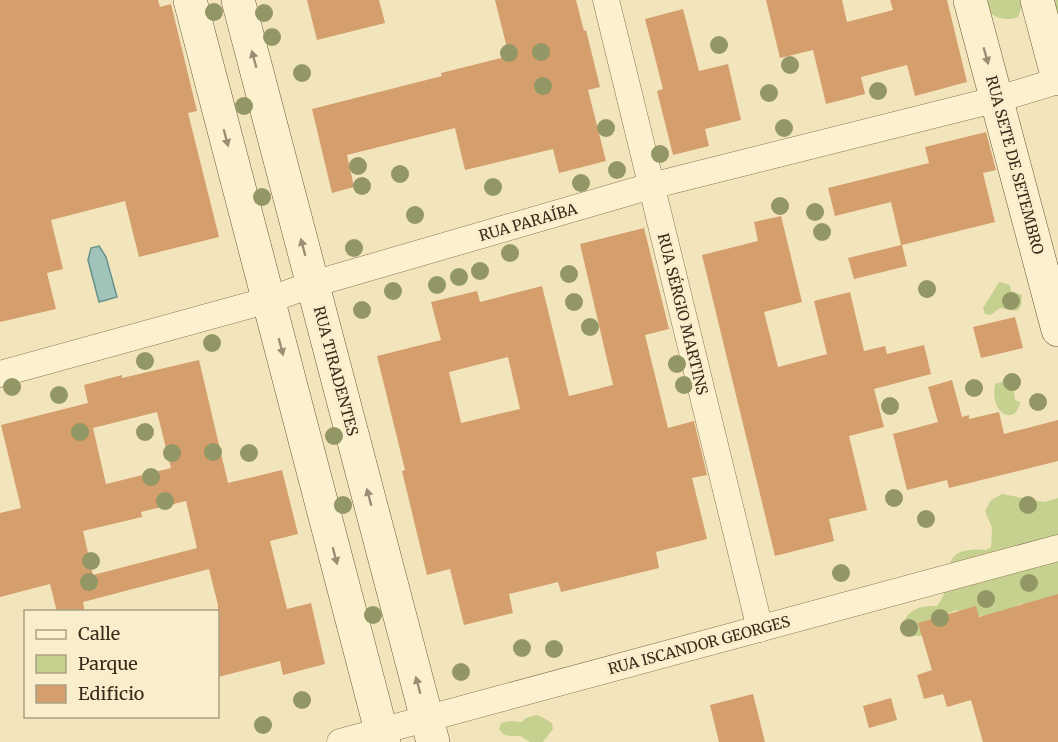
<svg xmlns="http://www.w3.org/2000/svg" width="1058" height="742" font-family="Merriweather,serif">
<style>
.green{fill:#c6d18f}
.water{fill:#a0c3ba;stroke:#679189;stroke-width:1.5}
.building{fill:#d49e6d;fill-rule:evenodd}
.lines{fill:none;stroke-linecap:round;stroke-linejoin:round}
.street-casing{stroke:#8b7454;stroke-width:27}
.secondary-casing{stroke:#6d5537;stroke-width:34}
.street{stroke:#fcf1cf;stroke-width:26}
.secondary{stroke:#fcf1cf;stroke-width:33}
.tree{fill:#939765}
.oneway{fill:#9a8e74}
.labels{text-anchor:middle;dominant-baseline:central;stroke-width:6;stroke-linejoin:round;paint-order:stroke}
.street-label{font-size:15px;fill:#392a1a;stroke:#f9eecc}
</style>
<rect width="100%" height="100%" fill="#f2e5bc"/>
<g class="green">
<path d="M985,0H1058V88L1022,6L1018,17C1008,21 997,19 989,12Z"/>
<polygon points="999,282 1010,285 1011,291 1022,295 1021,306 1017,311 1000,308 991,315 985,314 983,308"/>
<path d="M1001,382H1013L1015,400L1020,402C1017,426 989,416 995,384Z"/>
<path d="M1002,494L1044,502L1058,498V598L1033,608L1021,604L1016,606L1014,612L979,616L956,610L945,615L932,634C919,637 906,639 902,625C910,608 919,606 937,606C958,583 931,545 986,550L991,547L992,528L985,511L991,500Z"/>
<polygon points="537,715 542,717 552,723 553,729 543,742 530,742 520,736 509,736 503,734 499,729 501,723 512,721 522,722 526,718"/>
</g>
<polygon class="water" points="99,246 106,257 117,297 99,302 88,260 91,248"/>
<g class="building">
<polygon points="0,0 158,0 160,7 171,4 197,111 188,113 219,237 139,257 125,201 51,220 63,269 47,273 56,309 0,322"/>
<polygon points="307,0 379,0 385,23 317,40"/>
<polygon points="495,0 576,0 584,31 586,30 600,87 588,90 606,161 559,173 553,149 465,170 455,128 347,155 354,187 332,193 312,109 442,76 441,73 509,56"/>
<polygon points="766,0 842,0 847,22 893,10 890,0 947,0 967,82 915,96 907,65 861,77 865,94 826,104 813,50 780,58"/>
<polygon points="683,9 699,71 728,64 741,120 705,129 709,146 673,155 657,91 663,89 645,19"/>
<polygon points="986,132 996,170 983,173 995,222 902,245 907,266 854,279 848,258 901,245 891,202 835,216 828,188 929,163 925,147"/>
<polygon points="781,216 802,302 764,312 778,367 827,354 814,301 850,292 864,351 885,346 887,354 924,345 931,374 874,389 884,427 849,436 867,510 829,519 834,541 775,556 702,255 758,241 754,222"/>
<path d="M644,228L669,329L645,335L668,428L694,421L707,475L692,478L707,539L656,552L659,568L561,592L558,582L509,594L513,613L464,625L450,569L427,575L402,471L405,470L377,356L441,340L431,302L477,291L480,302L542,286L569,396L613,385L580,244ZM508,357L520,409L461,423L449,372Z"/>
<polygon points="1015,317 1023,348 981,358 973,327"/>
<path d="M199,360L228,483L282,470L298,534L270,541L287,609L311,603L325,664L283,675L280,661L218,677V605L209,569L83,602L85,612H57L50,584L0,597V513L21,508L1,425L88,403L84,385L122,375V378ZM157,412L171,468L106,484L93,428ZM186,501L197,548L93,575L83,531L142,517L141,512Z"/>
<polygon points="952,380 962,417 969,415 969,419 999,412 1004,434 1058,420 1058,461 949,488 947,480 907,490 893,434 938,422 928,387"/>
<polygon points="1058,594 1058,742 983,742 971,700 947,707 943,694 924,699 917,675 932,670 918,623 976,606 979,617"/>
<polygon points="753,694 765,742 719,742 710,705"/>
<polygon points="891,698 897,720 869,728 863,706"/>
</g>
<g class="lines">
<g class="street-casing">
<g id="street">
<polyline points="606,0 760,629"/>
<polyline points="0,374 269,300 313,284 651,186 998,99 1058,81"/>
<polyline points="340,742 1058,548"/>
</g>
</g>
<g class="secondary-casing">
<g id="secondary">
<polyline points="190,0 384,742"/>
<polyline points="238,0 433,742"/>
<polyline points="970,0 1058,330"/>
<polyline points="1037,0 1058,79"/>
</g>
</g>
<use href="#street" class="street"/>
<use href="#secondary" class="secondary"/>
</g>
<g class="tree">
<circle cx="214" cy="12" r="9"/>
<circle cx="264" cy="13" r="9"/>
<circle cx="272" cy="37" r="9"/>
<circle cx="719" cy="45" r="9"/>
<circle cx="541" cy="52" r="9"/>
<circle cx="509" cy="53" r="9"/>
<circle cx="790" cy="65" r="9"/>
<circle cx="302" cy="73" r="9"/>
<circle cx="543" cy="86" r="9"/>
<circle cx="878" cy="91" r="9"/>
<circle cx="769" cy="93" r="9"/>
<circle cx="244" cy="106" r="9"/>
<circle cx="606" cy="128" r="9"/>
<circle cx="784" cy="128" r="9"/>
<circle cx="660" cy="154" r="9"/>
<circle cx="358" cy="166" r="9"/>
<circle cx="617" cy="170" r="9"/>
<circle cx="400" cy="174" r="9"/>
<circle cx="581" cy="183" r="9"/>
<circle cx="362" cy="186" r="9"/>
<circle cx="493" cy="187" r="9"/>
<circle cx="262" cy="197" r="9"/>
<circle cx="780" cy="206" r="9"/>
<circle cx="815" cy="212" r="9"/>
<circle cx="415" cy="215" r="9"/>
<circle cx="822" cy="232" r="9"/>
<circle cx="354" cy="248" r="9"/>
<circle cx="510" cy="253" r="9"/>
<circle cx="480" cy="271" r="9"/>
<circle cx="569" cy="274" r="9"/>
<circle cx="459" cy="277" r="9"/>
<circle cx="437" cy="285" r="9"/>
<circle cx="927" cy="289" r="9"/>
<circle cx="393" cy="291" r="9"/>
<circle cx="1011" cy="301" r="9"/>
<circle cx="574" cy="302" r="9"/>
<circle cx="362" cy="310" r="9"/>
<circle cx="590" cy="327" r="9"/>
<circle cx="212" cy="343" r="9"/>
<circle cx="145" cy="361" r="9"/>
<circle cx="677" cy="364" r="9"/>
<circle cx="1012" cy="382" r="9"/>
<circle cx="684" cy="385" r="9"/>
<circle cx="12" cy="387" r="9"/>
<circle cx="974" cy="388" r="9"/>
<circle cx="59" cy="395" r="9"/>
<circle cx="1038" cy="402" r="9"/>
<circle cx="890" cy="406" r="9"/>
<circle cx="80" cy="432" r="9"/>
<circle cx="145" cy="432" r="9"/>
<circle cx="334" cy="436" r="9"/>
<circle cx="213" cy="452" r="9"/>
<circle cx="172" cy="453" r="9"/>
<circle cx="249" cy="453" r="9"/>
<circle cx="151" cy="477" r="9"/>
<circle cx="894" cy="498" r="9"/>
<circle cx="165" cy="501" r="9"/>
<circle cx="343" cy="505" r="9"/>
<circle cx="1028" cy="505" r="9"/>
<circle cx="926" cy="519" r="9"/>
<circle cx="91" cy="561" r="9"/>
<circle cx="841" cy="573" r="9"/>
<circle cx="89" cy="582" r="9"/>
<circle cx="1029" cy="583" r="9"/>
<circle cx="986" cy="599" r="9"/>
<circle cx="373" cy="615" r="9"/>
<circle cx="940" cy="618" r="9"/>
<circle cx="909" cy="628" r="9"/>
<circle cx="522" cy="648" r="9"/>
<circle cx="554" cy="649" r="9"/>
<circle cx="461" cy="672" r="9"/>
<circle cx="302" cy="700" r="9"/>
<circle cx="263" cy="725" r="9"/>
</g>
<defs><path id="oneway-solid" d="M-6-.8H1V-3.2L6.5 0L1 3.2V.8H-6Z" transform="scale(1.5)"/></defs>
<g class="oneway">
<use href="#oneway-solid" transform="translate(986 56) rotate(74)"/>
<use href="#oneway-solid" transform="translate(254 59) rotate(-105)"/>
<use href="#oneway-solid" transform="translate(226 138) rotate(75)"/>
<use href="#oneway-solid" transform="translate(303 247) rotate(-105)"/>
<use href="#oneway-solid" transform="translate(281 347) rotate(75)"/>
<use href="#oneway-solid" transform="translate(369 497) rotate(-105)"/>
<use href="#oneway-solid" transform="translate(335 556) rotate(75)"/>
<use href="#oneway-solid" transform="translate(418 685) rotate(-105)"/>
</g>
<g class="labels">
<g class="street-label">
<text transform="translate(1015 165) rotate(75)">RUA SETE DE SETEMBRO</text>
<text transform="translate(528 222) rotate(-16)">RUA PARAÍBA</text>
<text transform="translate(683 314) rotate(76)">RUA SÉRGIO MARTINS</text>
<text transform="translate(336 371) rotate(75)">RUA TIRADENTES</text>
<text transform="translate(699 645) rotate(-15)">RUA ISCANDOR GEORGES</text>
</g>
</g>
<rect x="24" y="610" width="195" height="108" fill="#f9eecc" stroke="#aca085" stroke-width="1.5"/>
<rect x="36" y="630" width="30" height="9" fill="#fcf1cf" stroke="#aca085" stroke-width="1.5"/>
<text x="78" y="640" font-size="18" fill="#392a1a">Calle</text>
<rect x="36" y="655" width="30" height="18" fill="#c6d18f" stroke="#aca085" stroke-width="1.5"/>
<text x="78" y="670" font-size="18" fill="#392a1a">Parque</text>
<rect x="36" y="685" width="30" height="18" fill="#d49e6d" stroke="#aca085" stroke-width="1.5"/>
<text x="78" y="700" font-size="18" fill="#392a1a">Edificio</text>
</svg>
